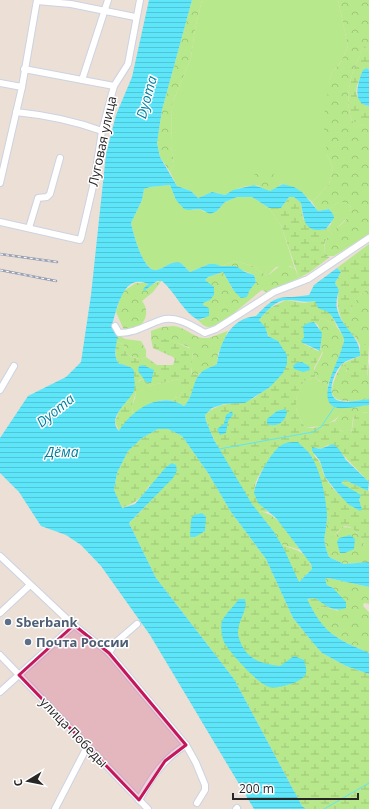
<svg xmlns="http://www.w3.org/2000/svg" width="369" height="809" font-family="'Open Sans',sans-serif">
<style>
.grass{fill:#b8e88c}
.forest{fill:url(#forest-crowns)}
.wetland{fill:url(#wetland-marsh)}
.water{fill:url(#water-rules)}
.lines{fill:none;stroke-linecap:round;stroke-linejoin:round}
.stream{stroke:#5de6fa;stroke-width:1}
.minor-casing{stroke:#cbd3e2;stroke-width:8}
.minor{stroke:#fff;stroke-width:6}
.rail-casing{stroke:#99a0b3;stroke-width:2.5}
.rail{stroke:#fff;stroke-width:1;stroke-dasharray:3;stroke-linecap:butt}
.marked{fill:#c2185b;fill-opacity:0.2;stroke:#c2185b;stroke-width:3;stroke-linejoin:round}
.service-dot{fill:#5c6f8a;stroke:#fff;stroke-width:1.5}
.labels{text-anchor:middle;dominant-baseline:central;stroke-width:3;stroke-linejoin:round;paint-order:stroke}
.street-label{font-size:13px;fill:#272727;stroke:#fff}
.service-label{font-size:13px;font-weight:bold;fill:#4e5e75;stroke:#fff;text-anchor:start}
.water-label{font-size:14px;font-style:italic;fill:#0180a0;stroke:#fff}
</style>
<defs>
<pattern id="forest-crowns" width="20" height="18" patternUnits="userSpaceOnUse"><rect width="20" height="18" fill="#b8e88c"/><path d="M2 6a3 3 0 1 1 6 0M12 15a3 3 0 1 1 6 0" fill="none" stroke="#9ec779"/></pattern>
<pattern id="wetland-marsh" width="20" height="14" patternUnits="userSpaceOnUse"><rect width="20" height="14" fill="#b8e88c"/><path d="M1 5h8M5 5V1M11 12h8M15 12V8" fill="none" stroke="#9ec779"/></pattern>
<pattern id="water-rules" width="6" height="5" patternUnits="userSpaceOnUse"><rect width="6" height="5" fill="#5de6fa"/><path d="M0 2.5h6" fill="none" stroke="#51c5d6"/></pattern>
</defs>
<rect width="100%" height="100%" fill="#ebdfd6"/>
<g class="grass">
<path d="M202,0H338L348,46L342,60L331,74L328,97L327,154L333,168L329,184L312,202C306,197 301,191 294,188C289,185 284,186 280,181H254L260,186C247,184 235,189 225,195L212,192L198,198L191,191L177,186L170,172L174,164L171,146L172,104L191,58L195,29Z"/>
<path d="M170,185L176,200L193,210L200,209L204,212L217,211L225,202L237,197H252L269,208L281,225L295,269L290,266L276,267L267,276L253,266L235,261L221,266L209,264L190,272L181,263C168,261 168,267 157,270C143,273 133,232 131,223L142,200L144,189L150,187Z"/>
<polygon points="339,202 346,202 351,207 350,215 332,233 326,229 331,224 333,214 329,209"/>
<path d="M315,377L319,381L328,385C327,399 328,408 346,407C337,422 323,428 305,427C293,409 293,399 304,381Z"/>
<path d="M142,379L148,386L179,379C184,386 184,390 179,397L174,398L173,401C159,397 144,406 133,415L132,406L135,398L137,383Z"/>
</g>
<g class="forest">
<polygon points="192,0 202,0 195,29 191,58 172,104 171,146 174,164 170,172 160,157 157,143 162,110"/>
<path d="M338,0H369V52L365,46C360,50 361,55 358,60C349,77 345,102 352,121L365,126H369V234L334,256H325C320,227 348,231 351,207L346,202H339L329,209L318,211L312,202L329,184L333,168L327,154L323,121L331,74L342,60L348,46Z"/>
<path d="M267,172L275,175L283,184C279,185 278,188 274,190C266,194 256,185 252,178L255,174Z"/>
<path d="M235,261L253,266L267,276C279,268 279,261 295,269L299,278L266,292L262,290C251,298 222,326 209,327C204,327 201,323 198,320L204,319L203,302L210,300L207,284L205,280L208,277L223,272L234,291H248L256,282L254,275C242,270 234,266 221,266Z"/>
<path d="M162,280L153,292L142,301C153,315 141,332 124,330L116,312L122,292L136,283H147V286L143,289Z"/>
<path d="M369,287V345H360C343,320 347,306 369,287Z"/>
<path d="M323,318L337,327L344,337L343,346L328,385C303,375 318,367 323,352C318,346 323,336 318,325L320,320Z"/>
<path d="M173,326C186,327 192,337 203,338C211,339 220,333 228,331L218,354L217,364L199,374L192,375L191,366L193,354L189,347L169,340L151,339V331L162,327Z"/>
<polygon points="117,334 125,339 141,341 146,350 146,357 140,359 127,355 123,344 115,341"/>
<path d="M369,361V399C331,405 323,399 342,364L346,367V371L367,378Z"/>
<path d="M369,405V413L364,412L353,418L351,434C342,434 339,429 335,421L346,407Z"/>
<path d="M257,511C279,513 288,533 300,550L280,544Z"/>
<path d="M327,517L330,523L331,535H336L342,527L352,528L360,536L365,546H369V562L344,564L329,557C322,540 325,534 327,517Z"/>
<path d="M328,578L369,587V604L364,603L363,606L369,612V653C345,642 324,635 312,610C321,605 329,608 338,611L333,588L327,585L325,579Z"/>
</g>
<g class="wetland">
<path d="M365,46L369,52V70L367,68C361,74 354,87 357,96C359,100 364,103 366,106H369V126H365L352,121C345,102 349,77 358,60C361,54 360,50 365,46Z"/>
<path d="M289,197H294L301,203L303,219L321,230L326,229L332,233C324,240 323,245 325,256L330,257L310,272L299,278L281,225L269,208H281Z"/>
<path d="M369,244V287C349,305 345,314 356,339C341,323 335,311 339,290L335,283L341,272L337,268Z"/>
<path d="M286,300L304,303L315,301L331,314L337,327L323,318L320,320L318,325L314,322L308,323L304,344L318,351L321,349L323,351L314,368L315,377L304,381C293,400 293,409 305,427L313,428L335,421L341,431L351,434C355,422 349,410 369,413V482L343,455L328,445L320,449L317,448L314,456C324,464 320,468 325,477C334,493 347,502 362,509L359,501L360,498L341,483L345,480L369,491V546H365C362,538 351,521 341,528C338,531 336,535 332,538L327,517L271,456C257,480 244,489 268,512L257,511C245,496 206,431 205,415C220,400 235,406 252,399C258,396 263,390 270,387L271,338C266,335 264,325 259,320L270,308Z"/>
<path d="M151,339H169L193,350L191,371L192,375L199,374C193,385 193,398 184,406L173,401L174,398L179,397C184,390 183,386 179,379L148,386L142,379L139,380L132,406L133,415L119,431L115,422L119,411L129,398L132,368L118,363L116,358L115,341L123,344L127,355C134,358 139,360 146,357L157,365H173L175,359L173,357L153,348Z"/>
<polygon points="360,345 369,345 367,378 357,382 348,378 346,367 342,364 360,356"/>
<path d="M158,429H168L182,436L208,473L231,512L266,559L293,618L314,644L322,653L346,666L369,674V809H306L302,806L234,679L156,578L129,523L147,505L150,484C143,497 136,503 121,508L114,490L117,473L128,451L142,438Z"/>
<path d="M280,544C294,550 309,551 312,569L298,583Z"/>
<polygon points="315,598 330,608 322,607 312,610 306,599"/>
</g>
<g class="water">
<path d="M149,0H192L162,110L157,143L160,157L177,186L191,191L198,198L212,192L225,195L233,190L254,185L270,191L283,184L294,187L302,192L318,211L329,209L333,214L334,218L326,229C304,234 304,220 301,203L294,197H289L281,208H269L252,197H237L225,202L217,211L210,214L200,209L188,210L184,209L176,200L170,185L150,187L144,189L142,200L131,223C133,232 143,273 157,270C168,267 168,261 181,263L190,272L209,264H215L221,266H236L245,272L254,275L256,282L249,291L247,297L241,298L234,291L223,272L208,277L205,280L214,287V295L210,300L203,303V305L209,308V316L198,320C182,311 176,293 162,281H157L144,291L143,289L148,284C123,272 117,309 112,325C113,328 116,332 117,334C118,345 112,351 118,363C123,365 130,366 133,369C135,372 134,375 134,378C135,382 135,387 134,391C129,402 106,418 119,431C131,410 161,390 184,406C195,396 191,380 203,371C207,368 212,367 217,364C220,342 231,318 256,316C279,291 279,300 309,295L314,285L337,268L341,272L335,283L339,290C337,297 335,305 338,312C343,329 361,337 360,356C355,358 347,360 342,364C334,371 324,398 340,401C350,403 360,400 369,399V405C360,406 348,409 338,408C311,403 344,354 344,339C344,336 333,318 331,315C328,311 322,310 318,308L315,301C304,303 297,300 287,300C275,300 266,312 259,320L265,327L268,336L278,341L287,355V364L283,373L270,387L245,403L224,404L212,408L205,415L206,421L214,440L252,504L274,532L284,549L299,582L312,569L311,564L276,518L258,503L254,493C256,480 269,455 280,446C285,442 291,442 298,442C301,446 306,449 309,453C320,467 327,500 327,518C326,536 321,537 329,557L344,564L369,562V587L328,578L325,579L327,585L333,588L346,602V608C333,613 325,605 315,598L307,599C324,634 335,638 369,653V674L346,666L322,653L314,644L293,618L266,559L231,512L208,473L182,436L168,429H158L142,438L128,451L117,473L114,490L122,508L135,504L166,467L172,463L176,465L177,471L173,478L129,523L156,578L234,679L302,806L306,809H254L150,635L101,566L81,545L66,535L41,526L19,492L0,473V438L28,396L66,377L81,362L91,295L106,154L116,115L132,77Z"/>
<path d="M367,68L369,70V106C351,104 358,81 363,70Z"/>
<polygon points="314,322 322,333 320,351 301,342 304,337 303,326 308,323"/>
<polygon points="302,362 309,366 310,370 303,372 294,369 293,366 296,363"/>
<polygon points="143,365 154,370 151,383 146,382 138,371 139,366"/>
<path d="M285,409L287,412C285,422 277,428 267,424V419L277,411Z"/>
<polygon points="232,411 233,415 228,421 226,433 220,435 217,429 224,424 226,415"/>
<polygon points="333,444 339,449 346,460 369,482 368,491 345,480 341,483 361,495 359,500 362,509 360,511 348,504 336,491 325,477 320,461 312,451 312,447 320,449"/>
<polygon points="202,513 206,517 205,531 195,537 190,537 191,519 194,515"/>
<polygon points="350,535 355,539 354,549 345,553 340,553 337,542 339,538"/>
<path d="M239,599H245C248,611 238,620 238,632C238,635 239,639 240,641C247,660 262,664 280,666L294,656L304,660C305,665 308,670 305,675C301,683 277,689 269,687C256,682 233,656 225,644C222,639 220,626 222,621C226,613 234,606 239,599Z"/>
</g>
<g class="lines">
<g class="stream">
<polyline points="219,449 313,432 321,427 335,406"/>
<polyline points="324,809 369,783"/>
</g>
<g class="minor-casing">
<g id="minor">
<polyline points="37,1 71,4 135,17"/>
<polyline points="24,69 114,86"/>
<polyline points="82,80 108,0"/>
<polyline points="0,83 22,87"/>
<path d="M16,112C45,115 75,121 102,131"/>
<polyline points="0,183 22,87 37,0"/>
<polyline points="0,222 80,240 81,238 94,182 102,131 114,86 128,64 140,0"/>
<polyline points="29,228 38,198 47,197 50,194 60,158"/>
<path d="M115,326L119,333C136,333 146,325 161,320C176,315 192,326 205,333L216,329L274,292L308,279L369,238"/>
<polyline points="0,390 14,366"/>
<polyline points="0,556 69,621 109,653 186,745 196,763 205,785 205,790 197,803"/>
<polyline points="0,613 30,585"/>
<polyline points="109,653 115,643 137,624"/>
<polyline points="0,655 148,809"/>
<polyline points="0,692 74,625"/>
<path d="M139,800C151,778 164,758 186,745"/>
<polyline points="55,809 87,747"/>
<polyline points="236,809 237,808"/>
</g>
</g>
<use href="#minor" class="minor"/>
<g class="rail-casing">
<g id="rail">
<polyline points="0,254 57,262"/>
<polyline points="0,270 56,281"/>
</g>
</g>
<use href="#rail" class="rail"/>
</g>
<path class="marked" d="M74,625L109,653L186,745L165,761L139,800L19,675Z"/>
<g class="service-dot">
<circle cx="8" cy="622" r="4"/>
<circle cx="28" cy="642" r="4"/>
</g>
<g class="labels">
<g class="street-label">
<text transform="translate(102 141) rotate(-78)">Луговая улица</text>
<text transform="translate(74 732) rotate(46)">улица Победы</text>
</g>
<g class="service-label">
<text x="16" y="622">Sberbank</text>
<text x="36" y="642">Почта России</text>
</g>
<g class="water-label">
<text transform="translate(146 97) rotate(-75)">Dyoma</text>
<text transform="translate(55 410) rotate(-39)">Dyoma</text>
<text x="62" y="451">Дёма</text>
</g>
</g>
<g transform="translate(28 781) rotate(260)" stroke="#ffffff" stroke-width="3" paint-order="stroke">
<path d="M0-3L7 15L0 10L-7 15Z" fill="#272727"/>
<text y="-6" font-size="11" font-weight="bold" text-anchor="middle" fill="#272727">С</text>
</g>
<path d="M233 793v6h125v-6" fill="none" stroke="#272727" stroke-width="2"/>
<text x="239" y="793" font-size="12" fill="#272727" stroke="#ffffff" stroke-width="3" paint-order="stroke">200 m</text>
</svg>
